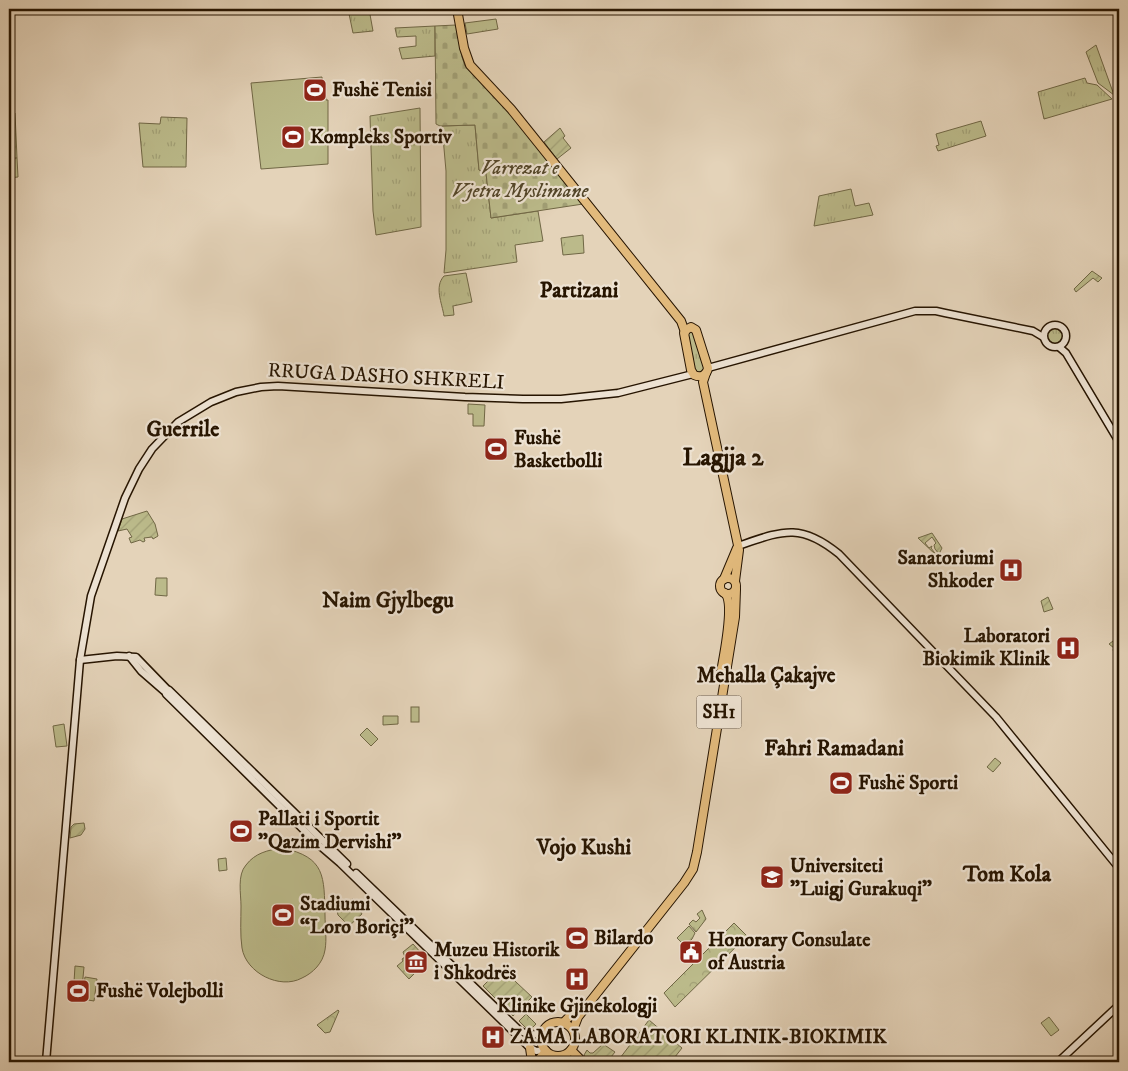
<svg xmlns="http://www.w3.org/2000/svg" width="1128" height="1071" font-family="'IM FELL DW Pica',serif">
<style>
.grass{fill:url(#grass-tufts);stroke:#706745}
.forest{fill:url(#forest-firs);stroke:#706745}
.cemetery{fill:url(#cemetery-stones);stroke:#706745}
.park{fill:url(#park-crowns);stroke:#706745}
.garden{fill:url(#garden-furrows);stroke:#706745}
.pitch{fill:#bbba8a;stroke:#706745}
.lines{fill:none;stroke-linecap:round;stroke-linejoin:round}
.secondary-casing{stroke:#261400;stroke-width:9}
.primary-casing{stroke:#261400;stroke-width:10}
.secondary{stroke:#ede2d2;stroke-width:6}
.primary{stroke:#e2ba7c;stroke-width:8}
.labels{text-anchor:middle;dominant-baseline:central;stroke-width:4.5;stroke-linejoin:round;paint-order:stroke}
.shield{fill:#ede2d2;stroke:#62523f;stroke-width:1}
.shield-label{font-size:19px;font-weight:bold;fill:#261400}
.poi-label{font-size:20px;font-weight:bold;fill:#261400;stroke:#ede2d2;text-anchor:start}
.park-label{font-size:20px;font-style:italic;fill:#534629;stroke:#ede2d2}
.street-label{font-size:20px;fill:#261400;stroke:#ede2d2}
.neighbourhood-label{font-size:21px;font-weight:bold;fill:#261400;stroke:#ede2d2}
.quarter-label{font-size:22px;font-weight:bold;fill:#261400;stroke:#ede2d2}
.district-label{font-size:25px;font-weight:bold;fill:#261400;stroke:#ede2d2}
</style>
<defs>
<pattern id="grass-tufts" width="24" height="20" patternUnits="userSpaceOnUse" patternTransform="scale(1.25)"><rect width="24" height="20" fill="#bbba8a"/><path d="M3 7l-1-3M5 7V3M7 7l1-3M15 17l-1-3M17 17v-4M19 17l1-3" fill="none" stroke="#a19f75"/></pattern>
<pattern id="forest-firs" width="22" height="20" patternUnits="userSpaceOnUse" patternTransform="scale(1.25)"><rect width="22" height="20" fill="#bbba8a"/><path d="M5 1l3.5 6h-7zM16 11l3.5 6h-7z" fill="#a19f75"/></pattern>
<pattern id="cemetery-stones" width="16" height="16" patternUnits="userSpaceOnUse" patternTransform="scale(1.25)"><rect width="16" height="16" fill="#bbba8a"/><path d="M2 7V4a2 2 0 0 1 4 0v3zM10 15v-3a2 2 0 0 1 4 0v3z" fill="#a19f75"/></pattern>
<pattern id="park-crowns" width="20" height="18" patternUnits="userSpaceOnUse" patternTransform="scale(1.25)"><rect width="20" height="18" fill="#bbba8a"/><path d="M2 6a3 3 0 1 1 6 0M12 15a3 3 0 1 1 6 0" fill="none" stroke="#a19f75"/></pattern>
<pattern id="garden-furrows" width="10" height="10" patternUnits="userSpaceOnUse" patternTransform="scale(1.25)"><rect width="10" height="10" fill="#bbba8a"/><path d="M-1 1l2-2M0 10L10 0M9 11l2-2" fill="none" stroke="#a19f75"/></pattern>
</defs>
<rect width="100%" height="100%" fill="#e4d3b9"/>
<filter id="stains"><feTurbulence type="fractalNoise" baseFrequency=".004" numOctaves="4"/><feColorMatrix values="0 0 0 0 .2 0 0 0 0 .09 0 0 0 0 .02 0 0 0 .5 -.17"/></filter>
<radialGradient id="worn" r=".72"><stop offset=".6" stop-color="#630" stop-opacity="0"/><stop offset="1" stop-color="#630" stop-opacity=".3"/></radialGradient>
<g class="grass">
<polygon points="348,9 369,9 373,31 353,33"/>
<polygon points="496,19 498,29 467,34 465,23"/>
<polygon points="435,26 435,56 402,59 399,48 416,46 416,36 397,37 395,28"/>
<polygon points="1096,45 1114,95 1098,83 1086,52"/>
<polygon points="1085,78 1087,83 1097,85 1112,99 1044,119 1038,92"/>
<polygon points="420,108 421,227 376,235 373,211 370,116"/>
<polygon points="161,117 187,118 186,167 143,167 139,123 160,124"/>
<polygon points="981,121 986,136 938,151 936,146 939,145 936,134"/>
<polygon points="475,125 479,170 486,173 491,218 538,211 543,241 515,245 517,262 444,273 446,250 446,171 442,126"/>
<polygon points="851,189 855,206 869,203 873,215 814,226 819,196"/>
<polygon points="583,235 584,253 563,255 561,238"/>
<path d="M466,273L472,302L453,306L454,315L444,316C442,303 434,287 444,276Z"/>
<circle cx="1055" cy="336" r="9"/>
<polygon points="690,332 695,334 706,367 704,373 694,372 688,334"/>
</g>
<polygon class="forest" points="702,910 706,919 696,932 689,924 693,920 696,922 700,918 697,914"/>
<polygon class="cemetery" points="456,25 462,57 465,66 510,112 583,204 491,218 486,173 479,170 475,125 440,126 436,124 435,26"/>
<g class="park">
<polygon points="1119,630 1119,660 1113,650 1114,648 1109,644 1117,638 1115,634"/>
<polygon points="734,923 747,936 675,1007 664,993"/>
<polygon points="689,926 695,933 692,939 685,946 677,938"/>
<polygon points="338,1010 339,1011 330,1032 325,1033 317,1025"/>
<polygon points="526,1014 536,1024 529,1031 519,1021"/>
</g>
<g class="garden">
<polygon points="9,113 15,113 17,158 9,159"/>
<polygon points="560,128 565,136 563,138 571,148 557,159 544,142"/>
<polygon points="1092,271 1102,278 1098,282 1093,278 1076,292 1074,289"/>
<polygon points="147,511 155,524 158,536 153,539 152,537 144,538 145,541 143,542 140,540 131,543 129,538 132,537 127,529 118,531 122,519"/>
<polygon points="932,533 942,548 939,554 935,549 934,545 936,543 932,537 925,543 929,548 932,546 931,548 937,556 918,538"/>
<polygon points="1048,597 1053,609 1044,612 1041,601"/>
<polygon points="84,823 85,829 81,835 70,838 71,827 74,824"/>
<polygon points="353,899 362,914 349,926 338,915 336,906"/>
<polygon points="413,944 422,954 424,964 409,979 397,966 403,961 402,959 405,957 403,952"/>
<polygon points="501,968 532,997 513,1016 483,986"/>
<polygon points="649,1020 682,1048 671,1062 617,1062"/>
<polygon points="603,1044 615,1052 607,1062 591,1062 584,1055 587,1050 590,1053 593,1053"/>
</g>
<g class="pitch">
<polygon points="322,77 322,90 325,90 326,100 328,100 328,164 261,169 251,83"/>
<polygon points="17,158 18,177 9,178 9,159"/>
<polygon points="468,404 485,405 484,426 473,426 473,414 468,414"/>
<polygon points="492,439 501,440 500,458 491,458"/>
<polygon points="156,578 167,578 167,596 155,595"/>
<rect x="411" y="707" width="8" height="15"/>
<polygon points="383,716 398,716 398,724 383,725"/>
<polygon points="64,724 67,746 56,747 53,726"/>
<polygon points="367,728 378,739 371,746 360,735"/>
<polygon points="995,758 1001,763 993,772 987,767"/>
<polygon points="845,773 852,782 838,794 830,784"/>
<path d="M282,848C326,857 324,877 325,915C325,926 327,939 325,950C323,963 313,973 302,978C280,990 246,973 242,948C240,935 241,920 241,906C241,894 237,875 246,865C255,853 268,850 282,848Z"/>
<polygon points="226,858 227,870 219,871 218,859"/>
<polygon points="75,966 84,967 81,999 73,998"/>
<polygon points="85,977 97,979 94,1001 82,999"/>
<polygon points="1049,1017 1059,1030 1051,1036 1041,1023"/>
</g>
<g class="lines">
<g class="secondary-casing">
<g id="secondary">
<circle cx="1055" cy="336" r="11"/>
<polyline points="1059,347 1066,353 1119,442"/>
<polyline points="708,368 915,311 936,311 945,313 1033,331 1043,337"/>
<path d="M738,546C782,531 800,522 839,554L996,717L1119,868"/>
<polyline points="129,656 141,671 164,691"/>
<polyline points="80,660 117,656 136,657 167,689"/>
<polyline points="169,690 347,864"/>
<polyline points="166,694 319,845 340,863 528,1046 536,1051 546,1050"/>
<polyline points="356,873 520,1031 530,1035 542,1033"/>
<polyline points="46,1062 80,660 91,596 125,498 139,469 152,449 178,422 211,402 236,392 261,387 278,386 465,397 523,399 561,399 618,393 693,374"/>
<polyline points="1058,1062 1119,1005"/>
</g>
</g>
<g class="primary-casing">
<g id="primary">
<polyline points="457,9 464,48 470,65 511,109 681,321 685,332"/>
<path d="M691,327L696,330L708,368C707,375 701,378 694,375L691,370L684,333L686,330Z"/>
<polyline points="706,373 703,382 739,550 735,581"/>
<circle cx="728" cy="586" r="8"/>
<polyline points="724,579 737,548"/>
<path d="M720,677C723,661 735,604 725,593"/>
<circle cx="558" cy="1039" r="17"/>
<polyline points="564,1022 582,1004"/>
<polyline points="573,1030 578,1017 684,883 693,869 697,852 735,617 736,589"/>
<polyline points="530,1048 532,1062"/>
<polyline points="571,1050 583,1062"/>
<polyline points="537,1062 546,1051"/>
</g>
</g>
<use href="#secondary" class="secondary"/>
<use href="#primary" class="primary"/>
</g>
<defs>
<g id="stadium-square" transform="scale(1.25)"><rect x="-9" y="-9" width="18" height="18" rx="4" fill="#8f2418" stroke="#ede2d2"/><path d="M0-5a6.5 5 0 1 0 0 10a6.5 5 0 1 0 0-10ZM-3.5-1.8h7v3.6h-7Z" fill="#fff"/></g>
<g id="hospital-square" transform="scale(1.25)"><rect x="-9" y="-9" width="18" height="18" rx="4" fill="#8f2418" stroke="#ede2d2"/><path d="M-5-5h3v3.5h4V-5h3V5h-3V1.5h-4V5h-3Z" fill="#fff"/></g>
<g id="university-square" transform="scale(1.25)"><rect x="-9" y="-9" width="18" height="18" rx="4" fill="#8f2418" stroke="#ede2d2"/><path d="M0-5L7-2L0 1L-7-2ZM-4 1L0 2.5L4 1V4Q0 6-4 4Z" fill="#fff"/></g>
<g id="civic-square" transform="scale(1.25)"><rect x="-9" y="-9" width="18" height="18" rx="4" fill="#8f2418" stroke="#ede2d2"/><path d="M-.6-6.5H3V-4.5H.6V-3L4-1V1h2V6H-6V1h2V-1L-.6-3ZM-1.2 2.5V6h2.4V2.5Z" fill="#fff"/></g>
<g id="museum-square" transform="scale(1.25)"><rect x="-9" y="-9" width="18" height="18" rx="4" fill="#8f2418" stroke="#ede2d2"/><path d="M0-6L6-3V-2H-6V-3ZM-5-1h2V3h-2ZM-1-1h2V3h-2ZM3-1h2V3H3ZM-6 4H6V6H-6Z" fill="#fff"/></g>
</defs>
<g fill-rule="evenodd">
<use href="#stadium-square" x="315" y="90"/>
<use href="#stadium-square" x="293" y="137"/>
<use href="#stadium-square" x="496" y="449"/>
<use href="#hospital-square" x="1011" y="570"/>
<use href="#hospital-square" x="1068" y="648"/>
<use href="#stadium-square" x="841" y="783"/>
<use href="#stadium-square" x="241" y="831"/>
<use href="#university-square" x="772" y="877"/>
<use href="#stadium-square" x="283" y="915"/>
<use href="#stadium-square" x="577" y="938"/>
<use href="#civic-square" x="691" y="952"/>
<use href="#museum-square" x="416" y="962"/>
<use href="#hospital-square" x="577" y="979"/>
<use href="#stadium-square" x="78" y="991"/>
<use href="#hospital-square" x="493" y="1037"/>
</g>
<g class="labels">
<rect class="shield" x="696.5" y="695.5" width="45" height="33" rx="4"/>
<g class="shield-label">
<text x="719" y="712">SH1</text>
</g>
<g class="poi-label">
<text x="332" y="90">Fushë Tenisi</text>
<text x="310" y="137">Kompleks Sportiv</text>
<text x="514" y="438">Fushë<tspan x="514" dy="23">Basketbolli</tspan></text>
<text x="994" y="558" text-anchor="end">Sanatoriumi<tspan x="994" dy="23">Shkoder</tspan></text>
<text x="1050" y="636" text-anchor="end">Laboratori<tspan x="1050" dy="23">Biokimik Klinik</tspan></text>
<text x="858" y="783">Fushë Sporti</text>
<text x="258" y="819">Pallati i Sportit<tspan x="258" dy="23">"Qazim Dervishi"</tspan></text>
<text x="790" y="866">Universiteti<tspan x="790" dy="23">"Luigj Gurakuqi"</tspan></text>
<text x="300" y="904">Stadiumi<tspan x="300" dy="23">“Loro Boriçi”</tspan></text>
<text x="594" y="938">Bilardo</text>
<text x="708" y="940">Honorary Consulate<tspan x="708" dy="23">of Austria</tspan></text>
<text x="434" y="950">Muzeu Historik<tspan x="434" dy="23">i Shkodrës</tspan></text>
<text x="96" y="991">Fushë Volejbolli</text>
<text x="577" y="1006" text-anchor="middle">Klinike Gjinekologji</text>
<text x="510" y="1037">ZAMA LABORATORI KLINIK-BIOKIMIK</text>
</g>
<g class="park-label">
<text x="520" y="168">Varrezat e<tspan x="520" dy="23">Vjetra Myslimane</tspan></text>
</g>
<g class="street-label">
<text transform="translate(386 377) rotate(3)">RRUGA DASHO SHKRELI</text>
</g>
<g class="neighbourhood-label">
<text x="766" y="676">Mehalla Çakajve</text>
</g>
<g class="quarter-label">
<text x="579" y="290">Partizani</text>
<text x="183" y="429">Guerrile</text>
<text x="388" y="600">Naim Gjylbegu</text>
<text x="834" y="748">Fahri Ramadani</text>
<text x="584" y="847">Vojo Kushi</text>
<text x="1007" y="874">Tom Kola</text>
</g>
<g class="district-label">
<text x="723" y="457">Lagjja 2</text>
</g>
</g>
<rect width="1128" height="1071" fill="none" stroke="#e4d3b9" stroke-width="30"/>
<rect x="10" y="10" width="1108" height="1051" fill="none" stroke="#261400" stroke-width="2.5"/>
<rect x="15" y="15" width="1098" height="1041" fill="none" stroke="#261400"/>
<rect width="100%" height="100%" filter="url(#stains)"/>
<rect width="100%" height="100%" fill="url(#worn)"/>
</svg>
